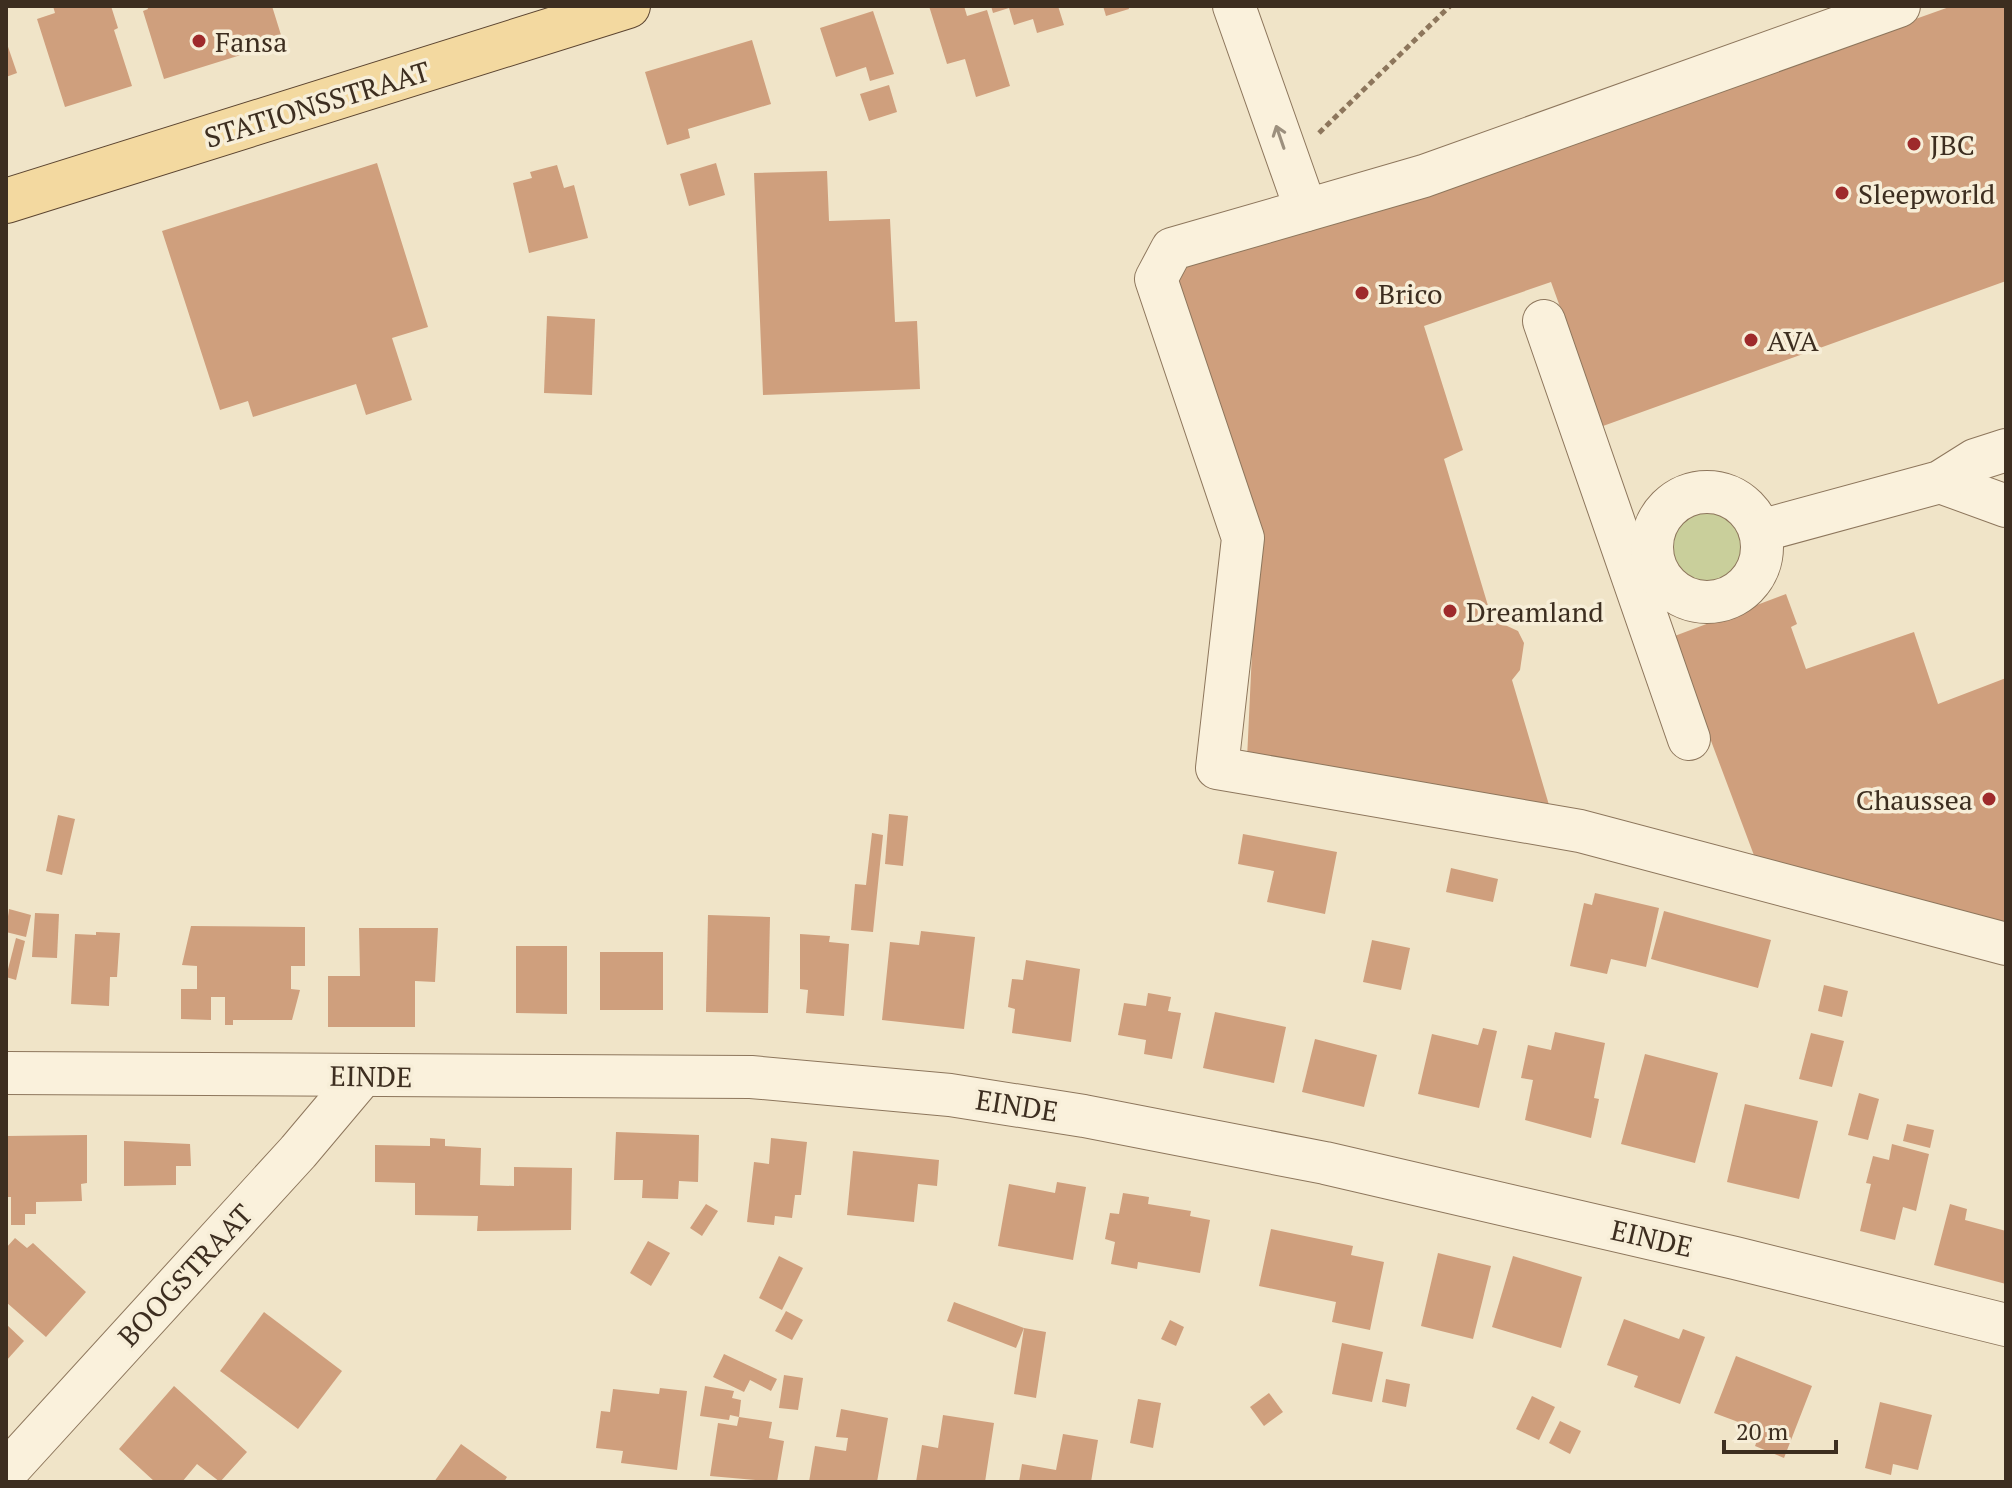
<svg xmlns="http://www.w3.org/2000/svg" width="2012" height="1488" font-family="'PT Serif',serif">
<style>
.grass{fill:#c9cf9b}
.building{fill:#cf9f7d}
.lines{fill:none;stroke-linecap:round;stroke-linejoin:round}
.minor-casing{stroke:#8d765c;stroke-width:44}
.major-casing{stroke:#5b4430;stroke-width:46}
.path{stroke:#8d765c;stroke-width:5;stroke-dasharray:6 4;stroke-linecap:butt}
.minor{stroke:#faf1dc;stroke-width:42}
.major{stroke:#f3d9a0;stroke-width:44}
.oneway{stroke:#9c907e}
.poi-dot{fill:#9e2a2b;stroke:#f7eed8;stroke-width:3}
.labels{text-anchor:middle;dominant-baseline:central;stroke-width:7;stroke-linejoin:round;paint-order:stroke}
.poi-label{font-size:28px;fill:#3d2e20;stroke:#f7eed8;text-anchor:start}
.street-label{font-size:28px;fill:#3d2e20;stroke:#f7eed8}
</style>
<rect width="100%" height="100%" fill="#f0e4c8"/>
<circle class="grass" cx="1708" cy="548" r="42"/>
<g class="building">
<polygon points="53,6 111,6 118,28 114,30 132,86 65,107 37,19 55,13"/>
<polygon points="147,6 272,6 281,35 264,41 266,47 164,79 143,11 148,9"/>
<polygon points="929,6 964,6 967,16 987,10 1010,86 976,97 965,59 947,64"/>
<polygon points="991,6 1058,6 1064,25 1037,33 1033,19 1014,25 1009,8 993,13"/>
<polygon points="1103,6 1128,6 1129,9 1106,16"/>
<polygon points="1952,6 2006,6 2006,281 1603,426 1551,282 1424,326 1463,450 1444,459 1492,619 1518,631 1524,643 1520,670 1512,680 1549,805 1247,759 1257,545 1170,259 1364,202 1369,214"/>
<polygon points="873,11 894,74 870,81 866,67 836,77 820,28"/>
<polygon points="752,40 771,104 688,129 690,138 667,145 645,72"/>
<polygon points="6,41 17,73 6,77"/>
<polygon points="889,85 897,112 869,121 860,94"/>
<polygon points="377,163 428,327 392,338 412,400 366,415 356,384 253,417 248,401 220,410 162,231"/>
<polygon points="716,163 725,195 689,206 680,174"/>
<polygon points="557,165 564,188 574,185 588,238 529,253 513,183 532,178 530,172"/>
<polygon points="827,171 829,221 890,219 895,322 917,321 920,389 763,395 754,173"/>
<polygon points="547,316 595,319 592,395 544,393"/>
<polygon points="1786,594 1797,624 1791,627 1806,669 1914,632 1938,704 2006,678 2006,930 1758,866 1672,637"/>
<polygon points="889,814 908,816 903,866 885,864"/>
<polygon points="58,815 75,819 62,875 46,871"/>
<polygon points="872,833 883,835 873,932 851,930 855,884 866,885"/>
<polygon points="1243,834 1337,852 1325,914 1267,902 1274,871 1238,864"/>
<polygon points="1451,868 1498,879 1493,902 1446,892"/>
<polygon points="1595,893 1659,908 1646,967 1611,959 1607,974 1570,966 1584,903 1592,905"/>
<polygon points="9,909 31,915 26,937 6,932"/>
<polygon points="1664,911 1771,940 1758,988 1651,959"/>
<polygon points="35,913 59,914 57,958 32,957"/>
<polygon points="708,915 770,917 768,1013 706,1012"/>
<polygon points="191,926 305,927 305,966 291,966 291,989 300,990 292,1020 233,1020 233,1025 225,1025 225,997 211,997 211,1020 181,1019 181,989 197,989 197,966 182,965"/>
<polygon points="359,928 438,928 435,982 415,981 415,1027 328,1027 328,976 360,976"/>
<polygon points="921,931 975,937 964,1029 882,1020 890,942 919,945"/>
<polygon points="96,932 120,933 117,977 110,977 109,1006 71,1004 75,934 96,935"/>
<polygon points="800,934 830,936 829,942 849,944 844,1016 806,1013 808,990 800,989"/>
<polygon points="16,938 25,941 16,980 6,977"/>
<polygon points="1372,940 1410,948 1401,990 1363,982"/>
<polygon points="516,946 567,946 567,1014 516,1013"/>
<rect x="600" y="952" width="63" height="58"/>
<polygon points="1026,960 1080,969 1071,1042 1012,1033 1015,1009 1008,1007 1012,979 1023,980"/>
<polygon points="1824,985 1848,991 1842,1017 1818,1011"/>
<polygon points="1148,993 1171,997 1168,1011 1181,1013 1172,1059 1144,1054 1146,1040 1118,1035 1124,1003 1146,1006"/>
<polygon points="1215,1012 1286,1027 1274,1083 1203,1068"/>
<polygon points="1483,1028 1497,1031 1479,1108 1418,1094 1432,1034 1478,1045"/>
<polygon points="1555,1032 1605,1043 1594,1098 1599,1099 1591,1138 1525,1120 1533,1080 1521,1078 1528,1045 1551,1050"/>
<polygon points="1811,1033 1844,1041 1832,1087 1799,1079"/>
<polygon points="1315,1039 1377,1055 1364,1107 1302,1092"/>
<polygon points="1645,1054 1718,1073 1695,1163 1621,1144"/>
<polygon points="1859,1093 1879,1099 1868,1140 1848,1135"/>
<polygon points="1745,1104 1818,1121 1799,1199 1727,1182"/>
<polygon points="1907,1124 1934,1130 1930,1148 1903,1141"/>
<polygon points="616,1132 699,1135 698,1182 679,1181 678,1199 642,1198 643,1180 614,1180"/>
<polygon points="87,1135 87,1183 81,1184 82,1201 36,1202 36,1214 25,1214 25,1225 11,1225 11,1197 6,1197 6,1136"/>
<polygon points="430,1138 445,1139 445,1146 481,1148 480,1185 514,1186 514,1167 572,1168 571,1230 477,1231 478,1216 415,1215 415,1183 375,1182 375,1145 430,1146"/>
<polygon points="771,1138 807,1142 801,1195 795,1195 792,1218 775,1216 774,1225 747,1222 754,1162 769,1164"/>
<polygon points="124,1141 190,1144 191,1166 176,1166 176,1185 124,1186"/>
<polygon points="1892,1144 1929,1154 1916,1211 1903,1207 1895,1240 1860,1231 1871,1184 1866,1183 1873,1156 1889,1160"/>
<polygon points="853,1151 939,1160 937,1186 918,1184 914,1222 847,1215"/>
<polygon points="1057,1182 1086,1187 1073,1260 998,1246 1009,1184 1055,1193"/>
<polygon points="1123,1193 1149,1197 1148,1204 1191,1211 1190,1216 1210,1220 1200,1273 1138,1262 1137,1269 1111,1264 1115,1242 1105,1239 1110,1213 1119,1214"/>
<polygon points="706,1204 718,1211 702,1236 690,1228"/>
<polygon points="1950,1204 1967,1209 1965,1220 2006,1231 2006,1284 1934,1265"/>
<polygon points="1271,1229 1353,1246 1351,1255 1384,1262 1370,1330 1332,1322 1336,1302 1259,1286"/>
<polygon points="15,1238 27,1248 33,1243 86,1292 46,1337 6,1302 6,1248"/>
<polygon points="648,1241 670,1253 651,1286 630,1273"/>
<polygon points="1438,1253 1491,1266 1473,1339 1421,1326"/>
<polygon points="779,1256 803,1268 782,1310 759,1298"/>
<polygon points="1513,1256 1582,1277 1561,1348 1492,1327"/>
<polygon points="954,1302 1024,1328 1016,1348 947,1321"/>
<polygon points="786,1311 803,1320 792,1340 775,1331"/>
<polygon points="264,1312 342,1371 298,1429 220,1371"/>
<polygon points="1624,1319 1679,1339 1683,1329 1705,1337 1680,1404 1634,1387 1638,1376 1607,1365"/>
<polygon points="1170,1320 1184,1327 1176,1346 1161,1339"/>
<polygon points="6,1324 24,1341 6,1361"/>
<polygon points="1024,1328 1046,1332 1036,1398 1014,1394"/>
<polygon points="1342,1343 1383,1352 1372,1402 1332,1394"/>
<polygon points="724,1354 777,1379 771,1391 750,1380 744,1392 713,1377"/>
<polygon points="1736,1356 1812,1386 1784,1458 1755,1446 1758,1438 1737,1430 1741,1423 1714,1413"/>
<polygon points="784,1375 803,1378 798,1410 779,1408"/>
<polygon points="1386,1379 1410,1384 1406,1407 1382,1402"/>
<polygon points="174,1386 247,1452 220,1482 197,1464 182,1482 155,1482 119,1449"/>
<polygon points="705,1386 734,1391 732,1398 741,1400 739,1417 730,1415 729,1420 700,1416"/>
<polygon points="660,1388 687,1391 677,1470 621,1463 623,1451 596,1448 601,1411 610,1412 613,1389 659,1394"/>
<polygon points="1269,1393 1283,1412 1264,1426 1250,1407"/>
<polygon points="1532,1396 1555,1407 1539,1440 1516,1429"/>
<polygon points="1138,1399 1161,1403 1153,1448 1130,1443"/>
<polygon points="1880,1402 1932,1415 1918,1470 1893,1464 1891,1475 1865,1468"/>
<polygon points="841,1409 888,1418 877,1482 809,1482 815,1446 846,1451 848,1438 836,1437"/>
<polygon points="943,1415 994,1423 985,1482 916,1482 922,1445 938,1448"/>
<polygon points="739,1417 772,1422 769,1438 784,1441 777,1482 710,1476 718,1423 737,1426"/>
<polygon points="1560,1421 1581,1431 1570,1454 1549,1443"/>
<polygon points="1063,1434 1098,1440 1091,1482 1019,1482 1022,1464 1056,1470"/>
<polygon points="461,1444 507,1477 504,1482 434,1482"/>
</g>
<g class="lines">
<g class="minor-casing">
<g id="minor">
<polyline points="1234,6 1306,210"/>
<polyline points="1899,6 1424,176 1172,249 1156,279 1243,538 1217,768 1580,831 2006,944"/>
<polyline points="1544,321 1689,739"/>
<polyline points="1940,482 2006,506"/>
<circle cx="1707" cy="547" r="55"/>
<polyline points="1760,531 1940,482 1975,460 2006,450"/>
<polyline points="6,1073 751,1077 950,1095 1084,1116 1325,1163 1735,1258 2006,1325"/>
<polyline points="6,1472 298,1152 362,1076"/>
</g>
</g>
<g class="major-casing">
<polyline id="major" points="6,201 628,6"/>
</g>
<polyline class="path" points="1319,133 1450,6"/>
<use href="#minor" class="minor"/>
<use href="#major" class="major"/>
</g>
<defs><path id="oneway-shaft" d="M-6 0H5M1.5-3L5.5 0L1.5 3" fill="none" stroke-width="1.6" stroke-linecap="round" stroke-linejoin="round" transform="scale(2)"/></defs>
<use class="oneway" href="#oneway-shaft" transform="translate(1280 137) rotate(-109)"/>
<g class="poi-dot">
<circle cx="199" cy="41" r="8"/>
<circle cx="1914" cy="144" r="8"/>
<circle cx="1842" cy="193" r="8"/>
<circle cx="1362" cy="293" r="8"/>
<circle cx="1751" cy="340" r="8"/>
<circle cx="1450" cy="611" r="8"/>
<circle cx="1989" cy="799" r="8"/>
</g>
<g class="labels">
<g class="poi-label">
<text x="215" y="41">Fansa</text>
<text x="1930" y="144">JBC</text>
<text x="1858" y="193">Sleepworld</text>
<text x="1378" y="293">Brico</text>
<text x="1767" y="340">AVA</text>
<text x="1466" y="611">Dreamland</text>
<text x="1973" y="799" text-anchor="end">Chaussea</text>
</g>
<g class="street-label">
<text transform="translate(317 104) rotate(-17)">STATIONSSTRAAT</text>
<text transform="translate(371 1076) rotate(1)">EINDE</text>
<text transform="translate(1017 1105) rotate(9)">EINDE</text>
<text transform="translate(1652 1238) rotate(13)">EINDE</text>
<text transform="translate(185 1275) rotate(-47)">BOOGSTRAAT</text>
</g>
</g>
<rect width="2012" height="1488" fill="none" stroke="#3d2e20" stroke-width="16"/>
<path d="M1724 1440v12h112v-12" fill="none" stroke="#3d2e20" stroke-width="4"/>
<text x="1736" y="1440" font-size="24" fill="#3d2e20" stroke="#f7eed8" stroke-width="6" paint-order="stroke">20 m</text>
</svg>
